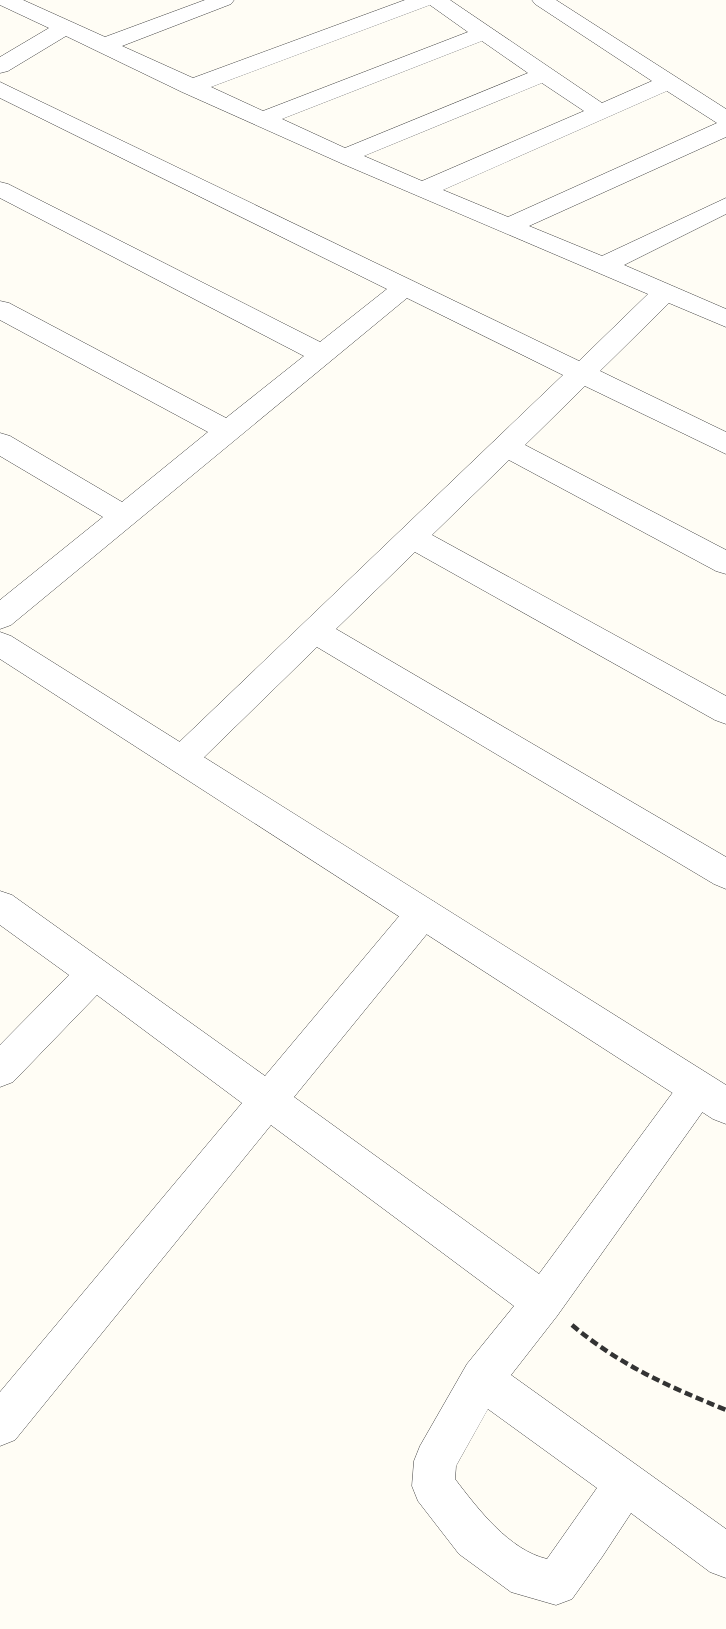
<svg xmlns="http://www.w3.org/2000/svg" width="726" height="1629" font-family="'Source Serif 4',serif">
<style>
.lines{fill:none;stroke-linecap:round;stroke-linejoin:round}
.minor-casing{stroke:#444;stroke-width:1}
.tertiary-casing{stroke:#444;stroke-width:1}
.path{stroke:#333;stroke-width:4.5;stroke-dasharray:8 4;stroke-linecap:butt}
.minor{fill:#fff;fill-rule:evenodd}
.tertiary{fill:#fff;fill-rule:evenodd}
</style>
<rect width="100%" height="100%" fill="#fffdf5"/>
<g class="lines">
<g class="minor-casing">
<g id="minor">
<path d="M0,0H23L105,37L205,0H234L231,4L122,46L193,78L405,0H450L602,103L652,81L535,4L532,0H556L726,109V137L529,226L602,256L726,198V214L624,265L726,309V327L669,303L600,371L726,432V454L585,386L525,445L726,550V574L716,571L509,460L432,535L726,696V724L715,720L415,552L336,629L726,857V889L714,884L317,647L193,768L182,772L171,768L166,759L171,750L563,375L407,298L11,625L0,629V600L103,517L0,456V433L10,436L122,502L208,432L0,320V301L9,303L226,418L304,356L0,198V182L8,184L320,342L387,289L0,98V82L579,361L648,294L343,164L182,92L66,36L8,71L0,73V57L49,28L0,5ZM430,5L468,32L263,111L211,87ZM482,41L528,73L345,148L282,119ZM542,83L584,111L422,181L364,156ZM667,91L717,123L508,217L443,190Z"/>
<path d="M0,891L12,895L265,1076L411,902L423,898L435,902L440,913L435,924L294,1097L539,1274L685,1076L698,1070L711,1076L717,1088L711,1100L557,1316L511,1375L726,1529V1578L710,1572L631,1513L602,1557L572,1599L556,1605L511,1592L459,1554L418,1501L412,1486L414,1461L420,1446L467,1364L514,1306L271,1125L15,1440L0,1446V1392L242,1103L97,995L13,1082L0,1087V1045L69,975L0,925ZM488,1409L597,1488L547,1559C509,1550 478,1509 455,1479L456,1466Z"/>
</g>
</g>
<g class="tertiary-casing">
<polygon id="tertiary" points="0,632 11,636 726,1085 726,1124 713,1119 0,659"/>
</g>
<path class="path" d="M572,1325C621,1366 668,1386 726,1410"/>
<use href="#minor" class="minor"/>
<use href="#tertiary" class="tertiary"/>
</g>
</svg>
